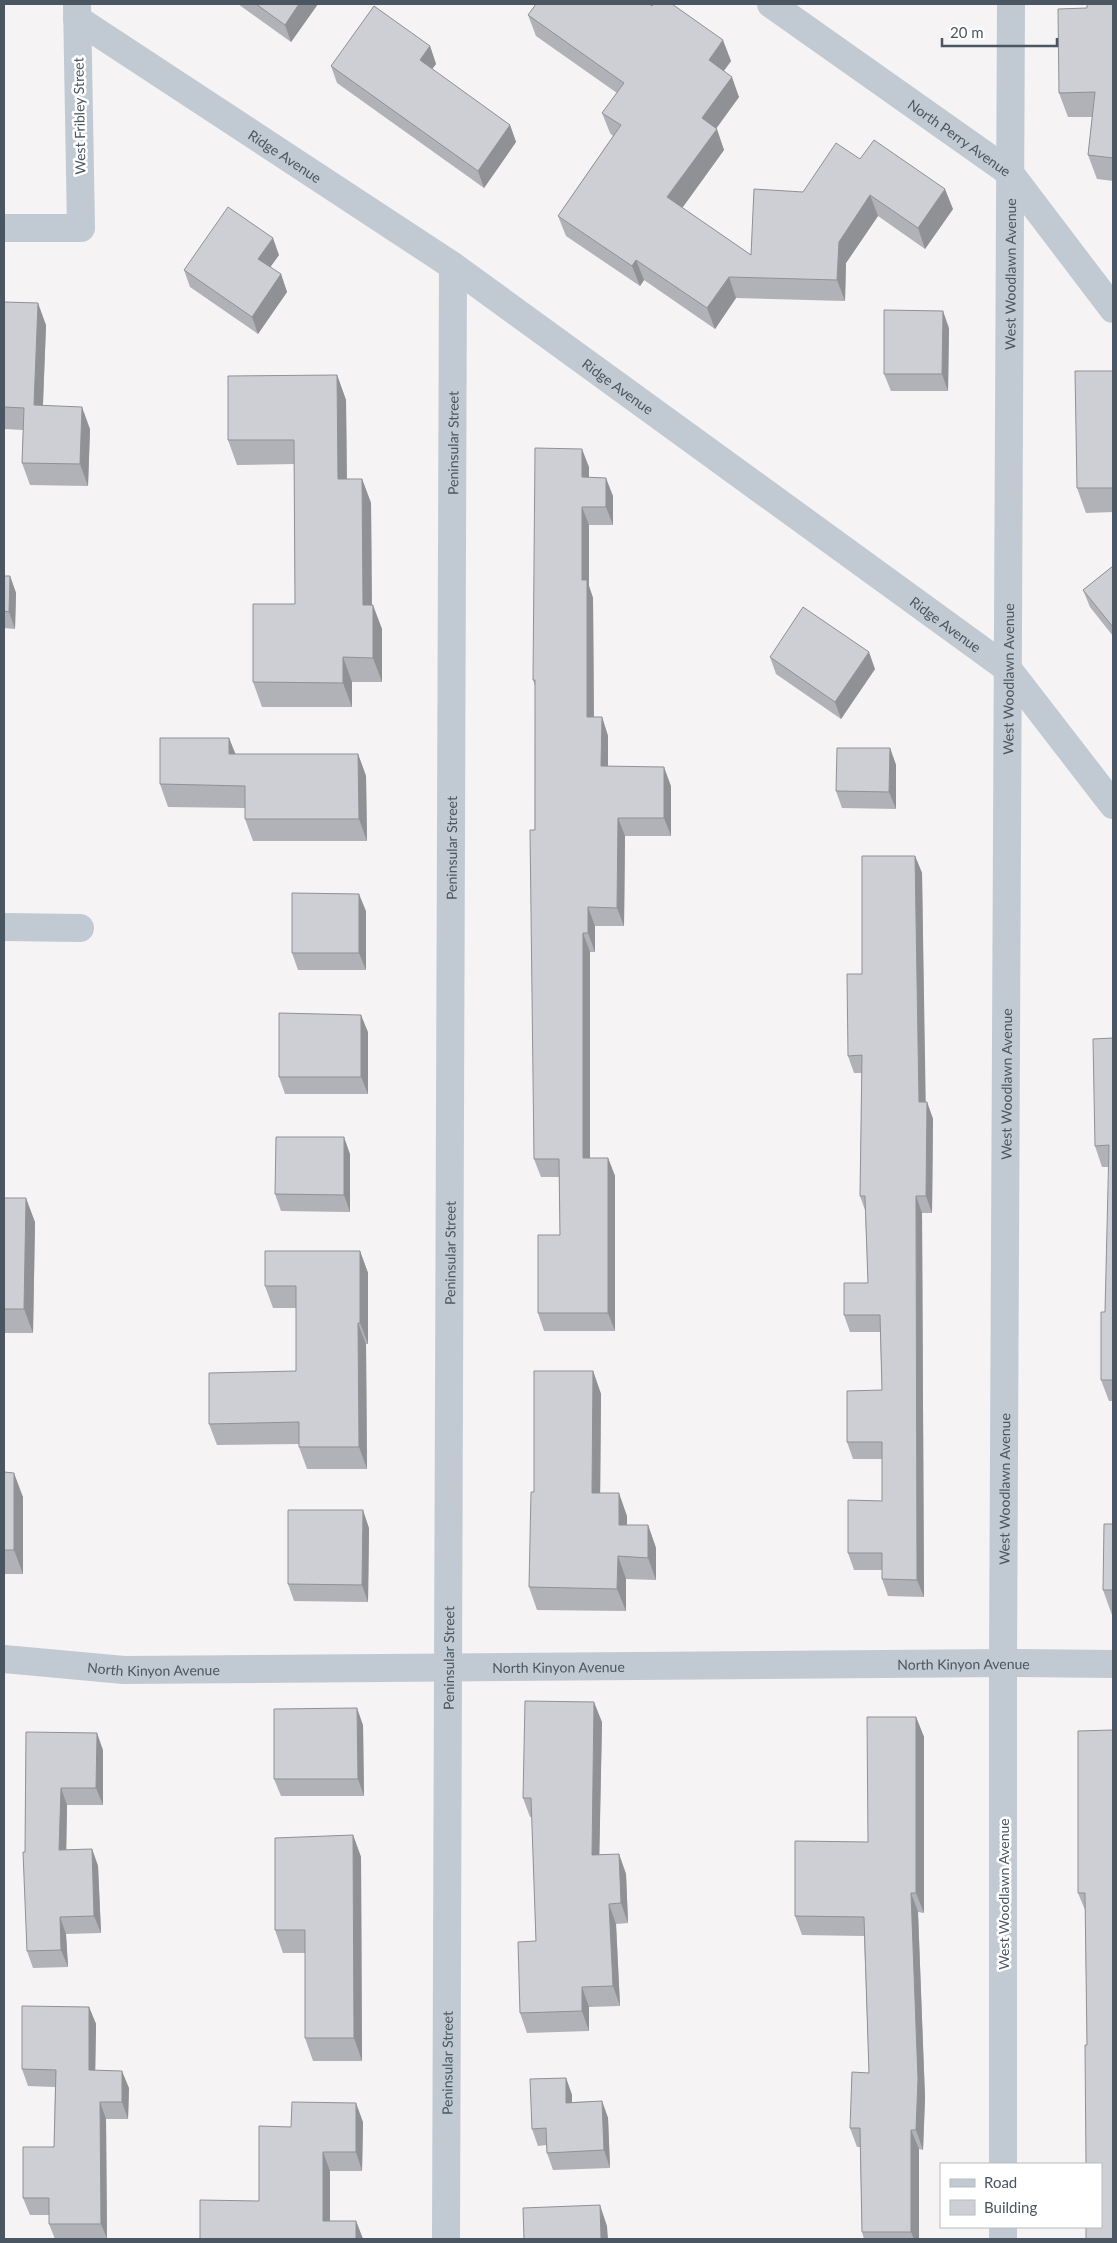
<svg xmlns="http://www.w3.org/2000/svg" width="1117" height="2243" font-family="Lato,sans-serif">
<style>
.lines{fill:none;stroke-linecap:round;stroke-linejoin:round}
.street{stroke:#c1cad2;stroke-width:28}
.wall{fill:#b0b2b7}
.shaded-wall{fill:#909195}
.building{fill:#cdcfd5;stroke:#909195}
.labels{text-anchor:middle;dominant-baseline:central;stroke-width:5;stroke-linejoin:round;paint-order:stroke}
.street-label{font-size:14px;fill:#4a5661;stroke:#fff}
</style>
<rect width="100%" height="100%" fill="#f5f3f3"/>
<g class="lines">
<g class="street">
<path id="s1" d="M771,4L1009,172L1113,309"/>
<path id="s2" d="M77,19L453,266L1008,669L1113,805"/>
<polyline points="4,228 81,228 77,4"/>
<polyline points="4,927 80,928"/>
<path id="s3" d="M4,1659L124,1670L1003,1663L1113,1664"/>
<path id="s4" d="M1003,2164V1663L1011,4"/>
<polyline points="1003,2227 1003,2239"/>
<path id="s5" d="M446,2239L453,266"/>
</g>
</g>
<g class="wall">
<polygon points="238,4 318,4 291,42"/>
<polygon points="1113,4 1113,181 1097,179 1088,155 1092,117 1068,117 1059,93 1087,8"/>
<polygon points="528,15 731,61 724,71 739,97 716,129 724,150 682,208 751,255 803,192 860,159 953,209 925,249 878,216 846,263 845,301 736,298 715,329 644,280 640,286 566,236 558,216 613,136 610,133 602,113 617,93 536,36"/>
<polygon points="430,46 436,64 432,69 510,125 516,142 484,188 337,83 331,66"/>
<polygon points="279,255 270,267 281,274 287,292 258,334 190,287 184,270"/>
<polygon points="4,302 46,325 43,405 90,429 88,486 30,485 22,463 23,430 4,429"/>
<polygon points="949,328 948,391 891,391 884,374"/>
<polygon points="1113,371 1113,512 1086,513 1077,488"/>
<polygon points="337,375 346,400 347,479 362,479 371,503 372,605 382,629 382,682 352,682 352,707 262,707 253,682 295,604 294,464 237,465 228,440"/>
<polygon points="589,467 589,477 613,496 613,525 589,525 589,586 593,598 594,717 602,717 608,736 608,766 671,786 671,836 625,836 624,926 595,926 595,952 590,952 590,1158 608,1158 615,1176 615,1331 544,1331 538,1313 560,1235 559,1177 541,1177 534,1159 535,686 533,680"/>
<polygon points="1113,566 1113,636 1090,607 1083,590"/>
<polygon points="4,576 10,576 16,593 15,629 4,628"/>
<polygon points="770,657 875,669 841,719 776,674"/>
<polygon points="229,738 235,754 358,754 366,776 367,841 253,841 245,819 245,808 168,807 160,784"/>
<polygon points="890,748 896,765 896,809 842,808 836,791"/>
<polygon points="915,856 922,873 925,1102 927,1102 933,1119 932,1213 922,1213 924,1597 888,1596 882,1579 882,1570 854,1570 848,1553 882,1501 882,1459 853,1459 847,1442 882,1390 880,1332 850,1332 844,1315 868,1283 865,1210 860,1196 862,1073 854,1073 848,1056 862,974"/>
<polygon points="366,911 366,970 298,970 292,953"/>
<polygon points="368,1032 368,1094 285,1094 279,1077"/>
<polygon points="1113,1038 1113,1401 1109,1401 1101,1380 1105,1312 1109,1167 1102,1167 1095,1146"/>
<polygon points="350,1154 350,1212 281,1211 275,1194"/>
<polygon points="4,1198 35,1222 33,1333 4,1333"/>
<polygon points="360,1251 368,1273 368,1344 366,1344 367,1469 307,1469 299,1447 299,1444 217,1445 209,1424 296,1371 296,1308 273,1308 265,1286"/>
<polygon points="593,1371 601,1394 600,1493 627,1516 627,1525 648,1525 656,1548 656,1580 626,1579 626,1611 537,1610 529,1587 534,1492"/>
<polygon points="4,1472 23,1497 23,1574 4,1574"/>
<polygon points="1113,1524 1113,1615 1112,1615 1103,1590"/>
<polygon points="369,1528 368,1602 294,1601 288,1584"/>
<polygon points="916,1717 924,1737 924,1913 918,1912 925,2098 923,2150 919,2149 919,2239 864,2239 862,2232 860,2147 857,2147 850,2128 869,2073 864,1936 802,1935 795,1916 868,1842"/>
<polygon points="602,1722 599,1855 619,1854 626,1874 628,1923 616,1924 620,2006 589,2007 589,2031 527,2033 520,2013 536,1941 532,1817 530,1817 523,1798"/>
<polygon points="363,1725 364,1796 281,1796 274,1779"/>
<polygon points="1113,1730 1087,2045 1085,1910 1078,1893"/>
<polygon points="26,1732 103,1750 103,1805 67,1805 66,1850 92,1849 98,1866 101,1933 66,1934 68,1967 33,1968 27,1951 25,1852"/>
<polygon points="353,1835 361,1857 362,2061 313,2061 305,2038 305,1953 283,1953 275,1930"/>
<polygon points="89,2007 96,2024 95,2070 129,2088 128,2119 106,2119 107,2239 55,2239 49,2224 49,2215 30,2215 23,2198 54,2147 55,2087 28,2086 22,2069"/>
<polygon points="566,2078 572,2095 572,2102 602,2101 608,2118 610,2168 553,2170 547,2153 546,2145 538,2146 532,2129"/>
<polygon points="363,2122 362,2171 330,2171 330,2221 356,2221 363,2239 200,2239 259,2201 291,2127"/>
</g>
<g class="shaded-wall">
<polygon points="299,4 318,4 291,42 285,25"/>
<polygon points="723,40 731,61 716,81 709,60"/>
<polygon points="430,46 436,64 426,77 420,60"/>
<polygon points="732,77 739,97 709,138 702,118"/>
<polygon points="510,125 516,142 484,188 478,171"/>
<polygon points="717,129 724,150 675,218 667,197"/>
<polygon points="945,189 953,209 925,249 918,228"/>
<polygon points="870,195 878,216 846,263 845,301 837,280 839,242"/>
<polygon points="273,238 279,255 264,276 258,259"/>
<polygon points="636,260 644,280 640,286 632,266"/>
<polygon points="281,274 287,292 258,334 252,317"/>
<polygon points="729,277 736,298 715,329 707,308"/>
<polygon points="38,303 46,325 42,427 34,405"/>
<polygon points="943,311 949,328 948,391 942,374"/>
<polygon points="337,375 346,400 347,503 338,479"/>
<polygon points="82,407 90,429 88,486 80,464"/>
<polygon points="582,449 589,467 589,496 582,477"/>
<polygon points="606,478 613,496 613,525 606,507"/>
<polygon points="362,479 371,503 372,629 363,605"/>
<polygon points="582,507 589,525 589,586 593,598 594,735 587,717 582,580"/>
<polygon points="10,576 16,593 15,629 9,612"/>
<polygon points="373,605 382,629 382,682 373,658"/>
<polygon points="869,652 875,669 841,719 835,702"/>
<polygon points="343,657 352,682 352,707 343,683"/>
<polygon points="602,717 608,736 608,785 601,766"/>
<polygon points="229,738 238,760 229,754"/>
<polygon points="890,748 896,765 896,809 889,792"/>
<polygon points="358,754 366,776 367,841 359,819"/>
<polygon points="664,767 671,786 671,836 664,818"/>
<polygon points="618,818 625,836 624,926 617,908"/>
<polygon points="915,856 922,873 926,1119 919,1102"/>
<polygon points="359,894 366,911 366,970 359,953"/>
<polygon points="588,907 595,926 595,952 588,933"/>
<polygon points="583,933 590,952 590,1177 583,1158"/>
<polygon points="361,1015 368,1032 368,1094 361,1077"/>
<polygon points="927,1102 933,1119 932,1213 926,1196"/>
<polygon points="344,1137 350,1154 350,1212 344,1195"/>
<polygon points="608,1158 615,1176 615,1331 608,1313"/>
<polygon points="916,1196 922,1213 924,1597 917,1580"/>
<polygon points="26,1198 35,1222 33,1333 24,1309"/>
<polygon points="360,1251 368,1273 368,1344 360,1323"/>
<polygon points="358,1323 366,1344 367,1469 359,1447"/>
<polygon points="593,1371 601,1394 600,1515 592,1493"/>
<polygon points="14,1473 23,1497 23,1574 14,1550"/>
<polygon points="619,1493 627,1516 627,1547 619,1525"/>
<polygon points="363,1510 369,1528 368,1602 362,1585"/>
<polygon points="648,1525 656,1548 656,1580 648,1558"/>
<polygon points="618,1556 626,1579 626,1611 617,1589"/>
<polygon points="594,1702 602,1722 599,1875 592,1855"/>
<polygon points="357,1708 363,1725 364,1796 358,1779"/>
<polygon points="916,1717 924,1737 924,1913 916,1893"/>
<polygon points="97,1733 103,1750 103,1805 96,1788"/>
<polygon points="61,1788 67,1805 66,1867 59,1850"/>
<polygon points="353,1835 361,1857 362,2061 354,2038"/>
<polygon points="92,1849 98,1866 101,1933 94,1916"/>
<polygon points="619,1854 626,1874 628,1923 621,1903"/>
<polygon points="911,1893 918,1912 925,2098 923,2150 916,2130"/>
<polygon points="609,1904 616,1924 620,2006 613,1986"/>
<polygon points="60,1917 66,1934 68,1967 61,1950"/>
<polygon points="582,1987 589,2007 589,2031 582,2011"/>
<polygon points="89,2007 96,2024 95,2087 89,2070"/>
<polygon points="122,2071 129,2088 128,2119 122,2102"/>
<polygon points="566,2078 572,2095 572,2120 566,2103"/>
<polygon points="602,2101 608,2118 610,2168 604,2150"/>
<polygon points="100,2102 106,2119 107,2239 101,2224"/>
<polygon points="356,2103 363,2122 362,2171 356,2152"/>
<polygon points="911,2130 919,2149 919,2239 914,2239 911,2232"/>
<polygon points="323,2152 330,2171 330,2239 323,2221"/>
<polygon points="600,2205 607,2226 608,2239 601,2239"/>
<polygon points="356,2221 363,2239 356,2239"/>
</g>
<g class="building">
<polygon points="256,4 299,4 285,25"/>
<polygon points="536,4 649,4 652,6 654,4 672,4 723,40 709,60 732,77 702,118 717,129 667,197 751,255 754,189 803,192 836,143 860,159 874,140 945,189 918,228 870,195 839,242 837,280 729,277 707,308 636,260 632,266 558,216 621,125 602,113 624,83 528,15"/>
<polygon points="1087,4 1113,4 1113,158 1088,155 1095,92 1059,93 1058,9 1087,8"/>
<polygon points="374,6 430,46 420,60 510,125 478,171 331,66"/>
<polygon points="228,207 273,238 258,259 281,274 252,317 184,270"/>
<polygon points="4,302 38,303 34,405 82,407 80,464 22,463 24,408 4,407"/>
<polygon points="884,310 943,311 942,374 884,374"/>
<polygon points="1075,371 1113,371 1113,488 1077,488"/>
<polygon points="337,375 338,479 362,479 363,605 373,605 373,658 343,657 343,683 253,682 253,604 295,604 294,440 228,440 228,376"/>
<polygon points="535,448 582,449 582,477 606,478 606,507 582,507 582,580 587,580 587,717 602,717 601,766 664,767 664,818 618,818 617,908 588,907 588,933 583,933 583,1158 608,1158 608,1313 538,1313 538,1235 560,1235 559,1159 534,1159 530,830 535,830 535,680 533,680"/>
<polygon points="1113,566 1113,627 1083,590"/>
<polygon points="4,576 10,576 9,612 4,611"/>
<polygon points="803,607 869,652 835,702 770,657"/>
<polygon points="160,738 229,738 229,754 358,754 359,819 245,819 245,786 160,784"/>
<polygon points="837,748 890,748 889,792 836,791"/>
<polygon points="862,856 915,856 919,1102 927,1102 926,1196 916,1196 917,1580 882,1579 882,1553 848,1553 848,1500 882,1501 882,1442 847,1442 847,1391 882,1390 880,1315 844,1315 844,1283 868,1283 865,1196 860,1196 862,1055 848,1056 847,974 862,974"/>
<polygon points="292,893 359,894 359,953 292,953"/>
<polygon points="279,1013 361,1015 361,1077 279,1077"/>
<polygon points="1113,1038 1113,1380 1101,1380 1101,1312 1105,1312 1109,1145 1095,1146 1093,1039"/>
<polygon points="276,1137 344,1137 344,1195 275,1194"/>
<polygon points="4,1198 26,1198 24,1309 4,1309"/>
<polygon points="265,1251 360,1251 360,1323 358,1323 359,1447 299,1447 299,1422 209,1424 209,1373 296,1371 296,1286 265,1286"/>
<polygon points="534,1371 593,1371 592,1493 619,1493 619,1525 648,1525 648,1558 618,1556 617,1589 529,1587 531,1492 534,1492"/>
<polygon points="4,1472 14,1473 14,1550 4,1550"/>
<polygon points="288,1510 363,1510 362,1585 288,1584"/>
<polygon points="1104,1524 1113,1524 1113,1590 1103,1590"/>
<polygon points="525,1701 594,1702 592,1855 619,1854 621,1903 609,1904 613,1986 582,1987 582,2011 520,2013 518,1942 536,1941 531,1798 523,1798"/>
<polygon points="357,1708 358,1779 274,1779 274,1709"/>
<polygon points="867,1717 916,1717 916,1893 911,1893 918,2079 916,2130 911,2130 911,2232 862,2232 860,2128 850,2128 852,2072 869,2073 864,1917 795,1916 795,1841 868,1842"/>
<polygon points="1113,1730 1113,2239 1086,2239 1086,2227 1101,2227 1101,2164 1086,2164 1085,2045 1087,2045 1085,1893 1078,1893 1078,1731"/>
<polygon points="26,1732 97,1733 96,1788 61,1788 59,1850 92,1849 94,1916 60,1917 61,1950 27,1951 23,1852 25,1852"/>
<polygon points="353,1835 354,2038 305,2038 305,1930 275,1930 275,1838"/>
<polygon points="22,2006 89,2007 89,2070 122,2071 122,2102 100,2102 101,2224 49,2224 49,2198 23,2198 23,2147 54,2147 56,2070 22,2069"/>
<polygon points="566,2078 566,2103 602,2101 604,2150 547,2153 546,2128 532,2129 530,2079"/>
<polygon points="292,2102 356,2103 356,2152 323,2152 323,2221 356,2221 356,2239 200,2239 200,2200 259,2201 259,2126 291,2127"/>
<polygon points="600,2205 601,2239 524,2239 523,2208"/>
</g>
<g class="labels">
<g class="street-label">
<text transform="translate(79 116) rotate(-91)">West Fribley Street</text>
<text stroke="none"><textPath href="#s1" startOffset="231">North Perry Avenue</textPath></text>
<text stroke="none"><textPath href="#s2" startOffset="249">Ridge Avenue</textPath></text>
<text stroke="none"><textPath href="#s4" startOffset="1890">West Woodlawn Avenue</textPath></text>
<text stroke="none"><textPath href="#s2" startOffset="654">Ridge Avenue</textPath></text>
<text stroke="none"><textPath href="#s5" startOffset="1796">Peninsular Street</textPath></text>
<text stroke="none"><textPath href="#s2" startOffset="1059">Ridge Avenue</textPath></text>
<text stroke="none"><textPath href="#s4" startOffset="1485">West Woodlawn Avenue</textPath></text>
<text stroke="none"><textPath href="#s5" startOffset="1391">Peninsular Street</textPath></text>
<text stroke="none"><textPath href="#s4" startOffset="1080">West Woodlawn Avenue</textPath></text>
<text stroke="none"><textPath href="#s5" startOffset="986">Peninsular Street</textPath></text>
<text stroke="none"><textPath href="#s4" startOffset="675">West Woodlawn Avenue</textPath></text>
<text stroke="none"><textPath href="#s5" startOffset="581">Peninsular Street</textPath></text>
<text stroke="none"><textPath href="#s3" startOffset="960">North Kinyon Avenue</textPath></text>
<text stroke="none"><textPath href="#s3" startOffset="555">North Kinyon Avenue</textPath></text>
<text stroke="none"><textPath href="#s3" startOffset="150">North Kinyon Avenue</textPath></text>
<text transform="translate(1003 1894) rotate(-90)">West Woodlawn Avenue</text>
<text stroke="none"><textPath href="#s5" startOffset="176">Peninsular Street</textPath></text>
</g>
</g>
<rect width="1117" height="2243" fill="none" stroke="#4a5661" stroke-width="10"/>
<rect x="940" y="2163" width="162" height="65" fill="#ffffff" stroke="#b7bbc0"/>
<rect x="950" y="2179" width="25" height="8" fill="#c1cad2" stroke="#b7bbc0"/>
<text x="984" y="2188" font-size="15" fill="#4a5661">Road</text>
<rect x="950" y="2200" width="25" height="15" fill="#cdcfd5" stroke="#b7bbc0"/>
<text x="984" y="2213" font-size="15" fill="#4a5661">Building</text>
<path d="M942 38v8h115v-8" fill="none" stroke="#4a5661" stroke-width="2.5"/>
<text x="950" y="38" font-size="15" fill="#4a5661" stroke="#ffffff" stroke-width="4" paint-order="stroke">20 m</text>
</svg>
